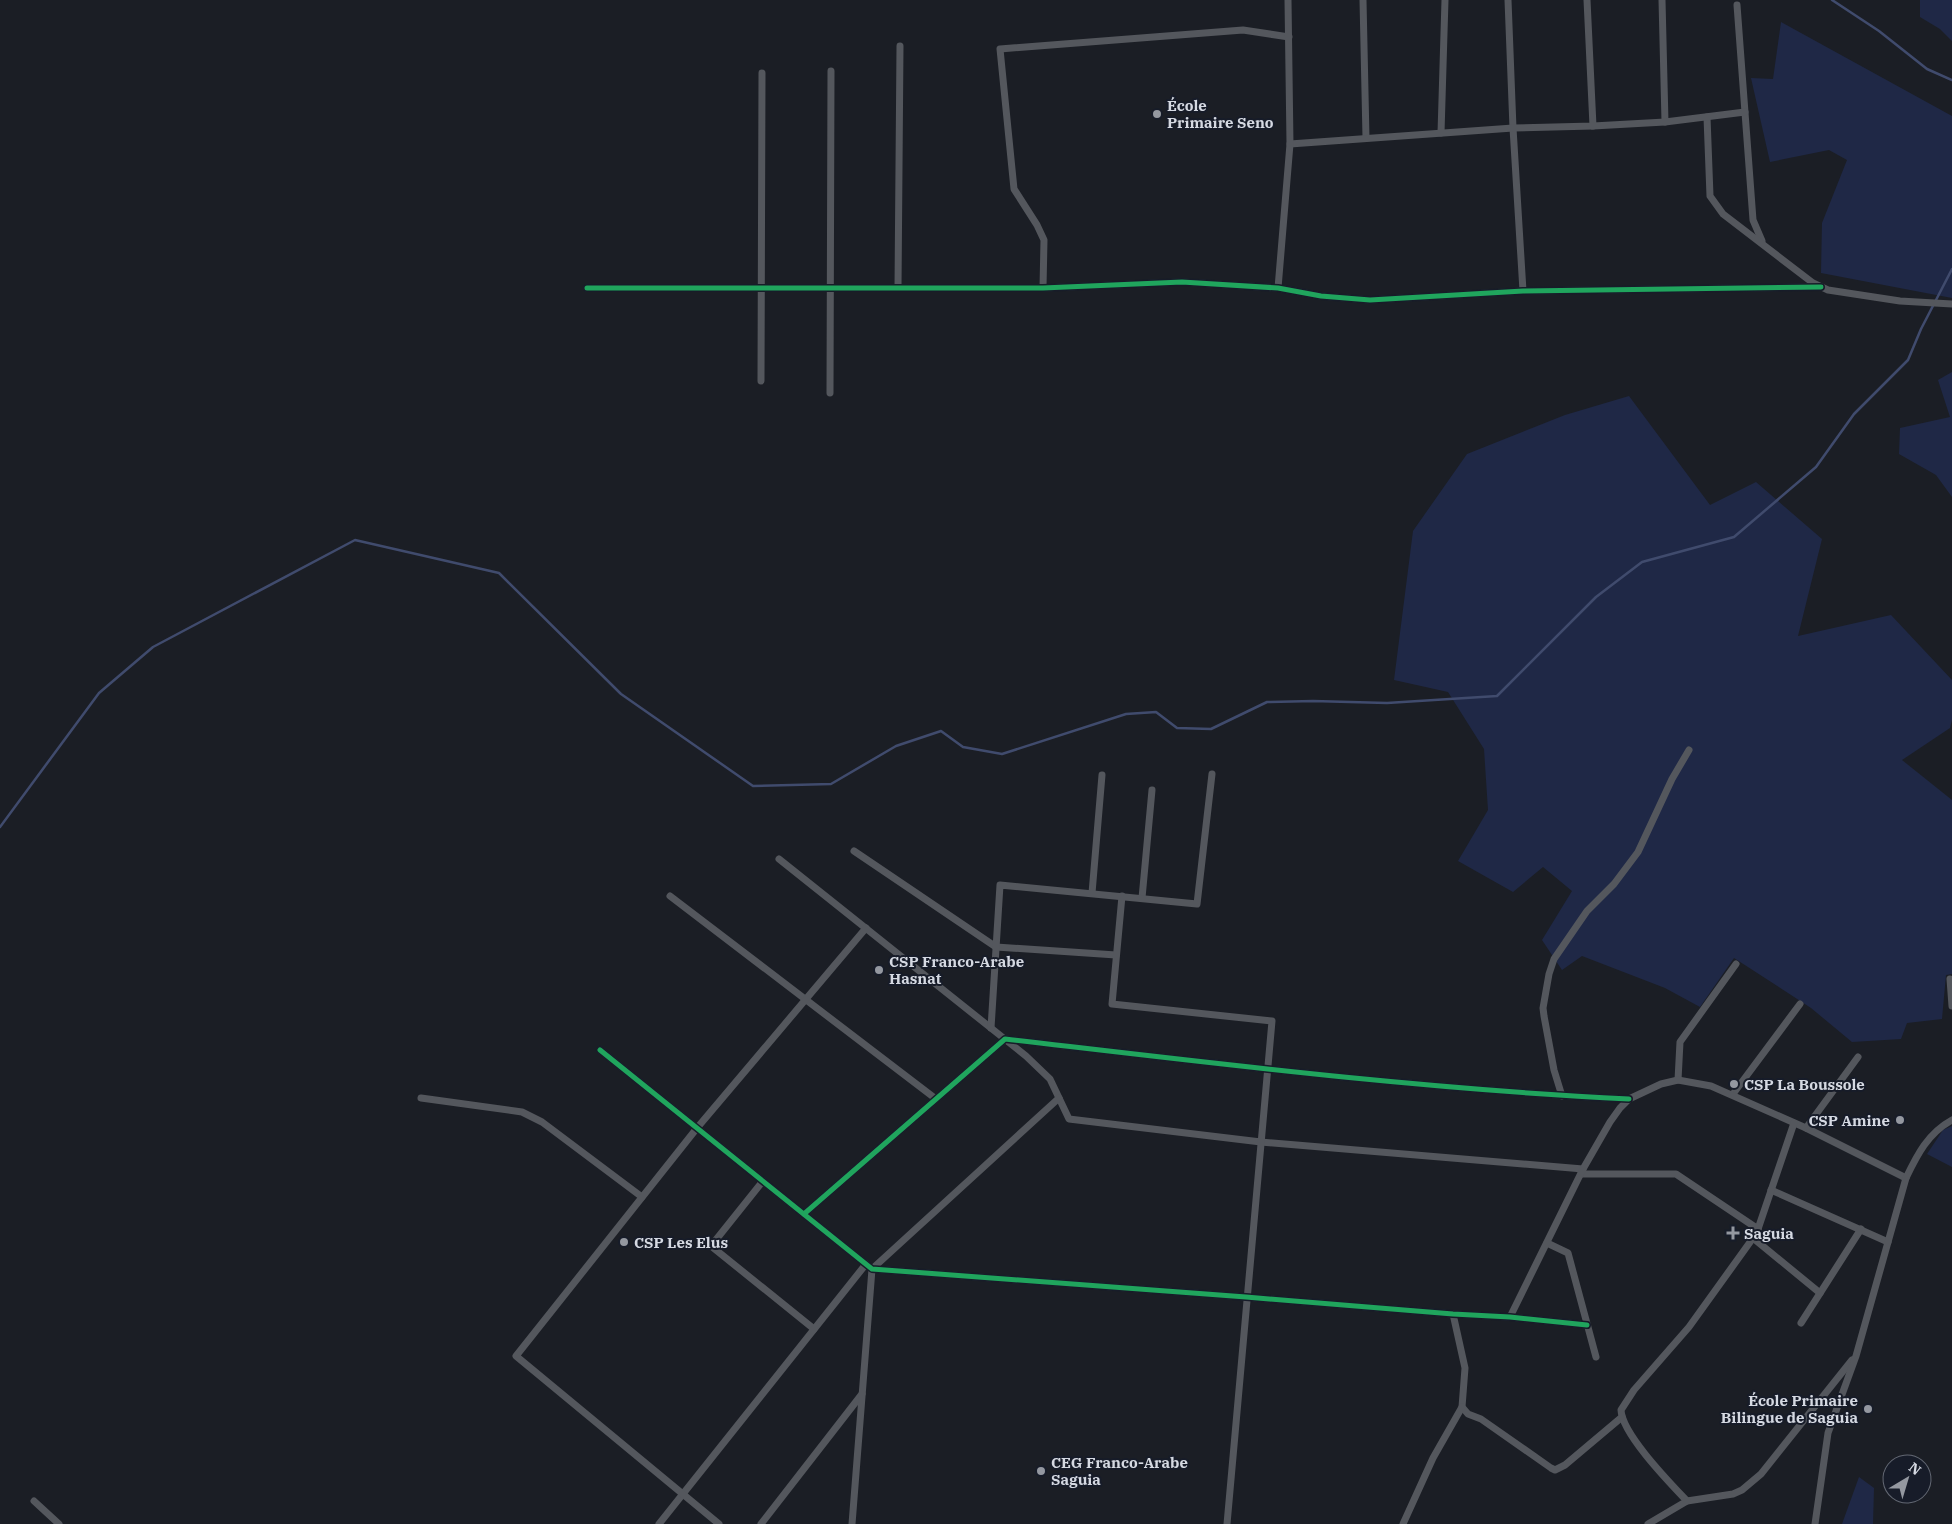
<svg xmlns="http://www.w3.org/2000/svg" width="1952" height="1524" font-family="'IBM Plex Serif',serif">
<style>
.green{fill:#1f2846}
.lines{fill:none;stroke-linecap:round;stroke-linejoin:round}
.stream{stroke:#404b6d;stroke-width:2.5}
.street{stroke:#54575d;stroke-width:7}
.cycleway-casing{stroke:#171c29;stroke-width:8}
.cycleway{stroke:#20a55d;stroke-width:5}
.poi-dot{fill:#9498a0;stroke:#171c29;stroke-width:2}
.labels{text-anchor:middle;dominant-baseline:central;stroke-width:4;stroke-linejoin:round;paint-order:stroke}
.poi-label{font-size:15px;font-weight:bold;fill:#d5d9e2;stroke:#171c29;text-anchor:start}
</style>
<rect width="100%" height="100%" fill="#1b1e25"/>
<g class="green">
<polygon points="1920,0 1952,0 1952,41 1940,29 1920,17"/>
<polygon points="1781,22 1952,116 1952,298 1821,273 1822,223 1847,160 1829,150 1770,162 1751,78 1773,79"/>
<polygon points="1952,372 1952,497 1936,475 1899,454 1900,428 1950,417 1938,380"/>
<polygon points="1629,396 1710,505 1756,482 1822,539 1798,636 1891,615 1952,680 1952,720 1950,728 1902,760 1952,800 1952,974 1946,975 1942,1019 1907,1023 1901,1039 1852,1042 1811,1008 1734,958 1700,1007 1665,988 1582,956 1562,970 1542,940 1572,891 1543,867 1513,892 1458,861 1488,810 1484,749 1448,692 1394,680 1413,531 1467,454 1565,415"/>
<polygon points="1952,1126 1952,1167 1927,1154 1943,1130"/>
<polygon points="1859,1477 1874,1488 1873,1524 1842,1524"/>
</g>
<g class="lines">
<g class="stream">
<polyline points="1832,0 1879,31 1927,69 1952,80"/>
<polyline points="0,827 99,693 153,647 355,540 499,573 621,694 753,786 831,784 896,746 941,731 963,747 1002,754 1126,714 1156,712 1177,728 1211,729 1267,702 1313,701 1387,703 1497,696 1596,597 1642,562 1734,537 1816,467 1854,414 1908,360 1921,329 1952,269"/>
</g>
<g class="street">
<polyline points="1363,0 1366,138"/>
<polyline points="1508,0 1513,128 1523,291"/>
<polyline points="1587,0 1593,126"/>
<polyline points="1662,0 1665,122"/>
<polyline points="1737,5 1753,220 1762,241"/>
<polyline points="1707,117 1710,196 1723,214 1779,257 1813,283 1828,290 1900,301 1952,304"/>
<polyline points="1441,133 1445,0"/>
<polyline points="1290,144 1513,128 1593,126 1665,122 1745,112"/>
<polyline points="587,288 1043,288 1182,282 1278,288 1321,296 1370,300 1523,291 1821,287"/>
<polyline points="898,288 900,46"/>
<polyline points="1043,288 1044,240 1037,225 1014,189 1000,49 1243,30 1289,37"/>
<polyline points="1278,288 1290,144 1288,0"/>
<polyline points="761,381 762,73"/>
<polyline points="830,393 831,71"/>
<polyline points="854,851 996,947 1116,955"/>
<polyline points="779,859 1026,1056 1050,1079 1069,1119 1261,1142 1583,1169"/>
<polyline points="1092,893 1102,775"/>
<polyline points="670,896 936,1099"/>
<polyline points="1122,896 1112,1004 1272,1021 1227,1524"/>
<polyline points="1142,898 1152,790"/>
<polyline points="1950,979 1952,1006"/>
<polyline points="991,1028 1000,885 1197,904 1212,774"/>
<polyline points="600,1050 872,1269 1246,1297 1453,1314 1510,1317 1587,1325"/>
<polyline points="1678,1080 1680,1042 1736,964"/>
<polyline points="1733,1094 1800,1004"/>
<polyline points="1562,1096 1554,1070 1544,1016 1543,1008 1549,974 1554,959 1587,911 1614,884 1638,852 1672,779 1689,750"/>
<polyline points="421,1098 522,1112 542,1122 642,1197"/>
<polyline points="1806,1128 1858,1057"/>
<polyline points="1581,1174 1676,1174 1758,1229"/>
<polyline points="763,1181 711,1246 814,1329"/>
<polyline points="1771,1190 1888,1242"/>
<path d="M804,1214L1005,1039C1212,1063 1420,1089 1629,1099"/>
<polyline points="1753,1238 1820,1293"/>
<polyline points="1547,1243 1568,1253 1596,1357"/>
<polyline points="1453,1314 1465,1368 1462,1407 1468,1414 1481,1419 1551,1468 1555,1470 1565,1465 1622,1417"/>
<polyline points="1510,1317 1583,1169 1610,1122 1620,1108 1629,1099 1661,1084 1678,1080 1711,1086 1806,1128 1906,1178"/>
<polyline points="1801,1323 1861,1229"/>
<polyline points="34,1501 59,1524"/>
<polyline points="1687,1501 1733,1494 1742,1490 1761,1474 1852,1360"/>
<polyline points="659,1524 866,1264"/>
<polyline points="719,1524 516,1356 697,1128 866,928"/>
<polyline points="761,1524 862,1394"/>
<polyline points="852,1524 872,1269 1059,1098"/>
<polyline points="1403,1524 1433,1458 1462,1407"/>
<path d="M1648,1524L1687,1501C1670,1483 1622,1434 1621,1410L1634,1390L1689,1327L1753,1238L1758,1229L1794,1123"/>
<path d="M1815,1524L1828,1433L1856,1356L1906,1178C1917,1155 1928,1133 1952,1120"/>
</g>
<g class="cycleway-casing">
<g id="cycleway">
<polyline points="587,288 1043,288 1182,282 1278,288 1321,296 1370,300 1523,291 1821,287"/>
<polyline points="600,1050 872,1269 1246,1297 1453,1314 1510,1317 1587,1325"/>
<path d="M804,1214L1005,1039C1212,1063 1420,1089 1629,1099"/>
</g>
</g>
<use href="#cycleway" class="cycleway"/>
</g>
<g class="poi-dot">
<circle cx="1157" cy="114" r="5"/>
<circle cx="879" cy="970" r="5"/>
<circle cx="1734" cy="1084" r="5"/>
<circle cx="1900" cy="1120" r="5"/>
<path d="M1730.5 1225.5h5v5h5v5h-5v5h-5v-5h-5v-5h5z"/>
<circle cx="624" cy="1242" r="5"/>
<circle cx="1868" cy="1409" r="5"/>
<circle cx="1041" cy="1471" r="5"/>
</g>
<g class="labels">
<g class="poi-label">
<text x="1167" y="105">École<tspan x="1167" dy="17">Primaire Seno</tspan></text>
<text x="889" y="961">CSP Franco-Arabe<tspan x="889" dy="17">Hasnat</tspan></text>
<text x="1744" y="1084">CSP La Boussole</text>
<text x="1890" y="1120" text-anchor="end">CSP Amine</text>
<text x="1744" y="1233">Saguia</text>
<text x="634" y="1242">CSP Les Elus</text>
<text x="1858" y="1400" text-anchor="end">École Primaire<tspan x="1858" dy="17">Bilingue de Saguia</tspan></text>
<text x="1051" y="1462">CEG Franco-Arabe<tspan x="1051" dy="17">Saguia</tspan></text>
</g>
</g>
<g transform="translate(1907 1479) rotate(38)"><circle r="24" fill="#171c29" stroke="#636873"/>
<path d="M0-4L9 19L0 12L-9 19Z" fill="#9498a0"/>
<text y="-8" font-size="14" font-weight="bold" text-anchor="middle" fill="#d5d9e2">N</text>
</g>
</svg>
